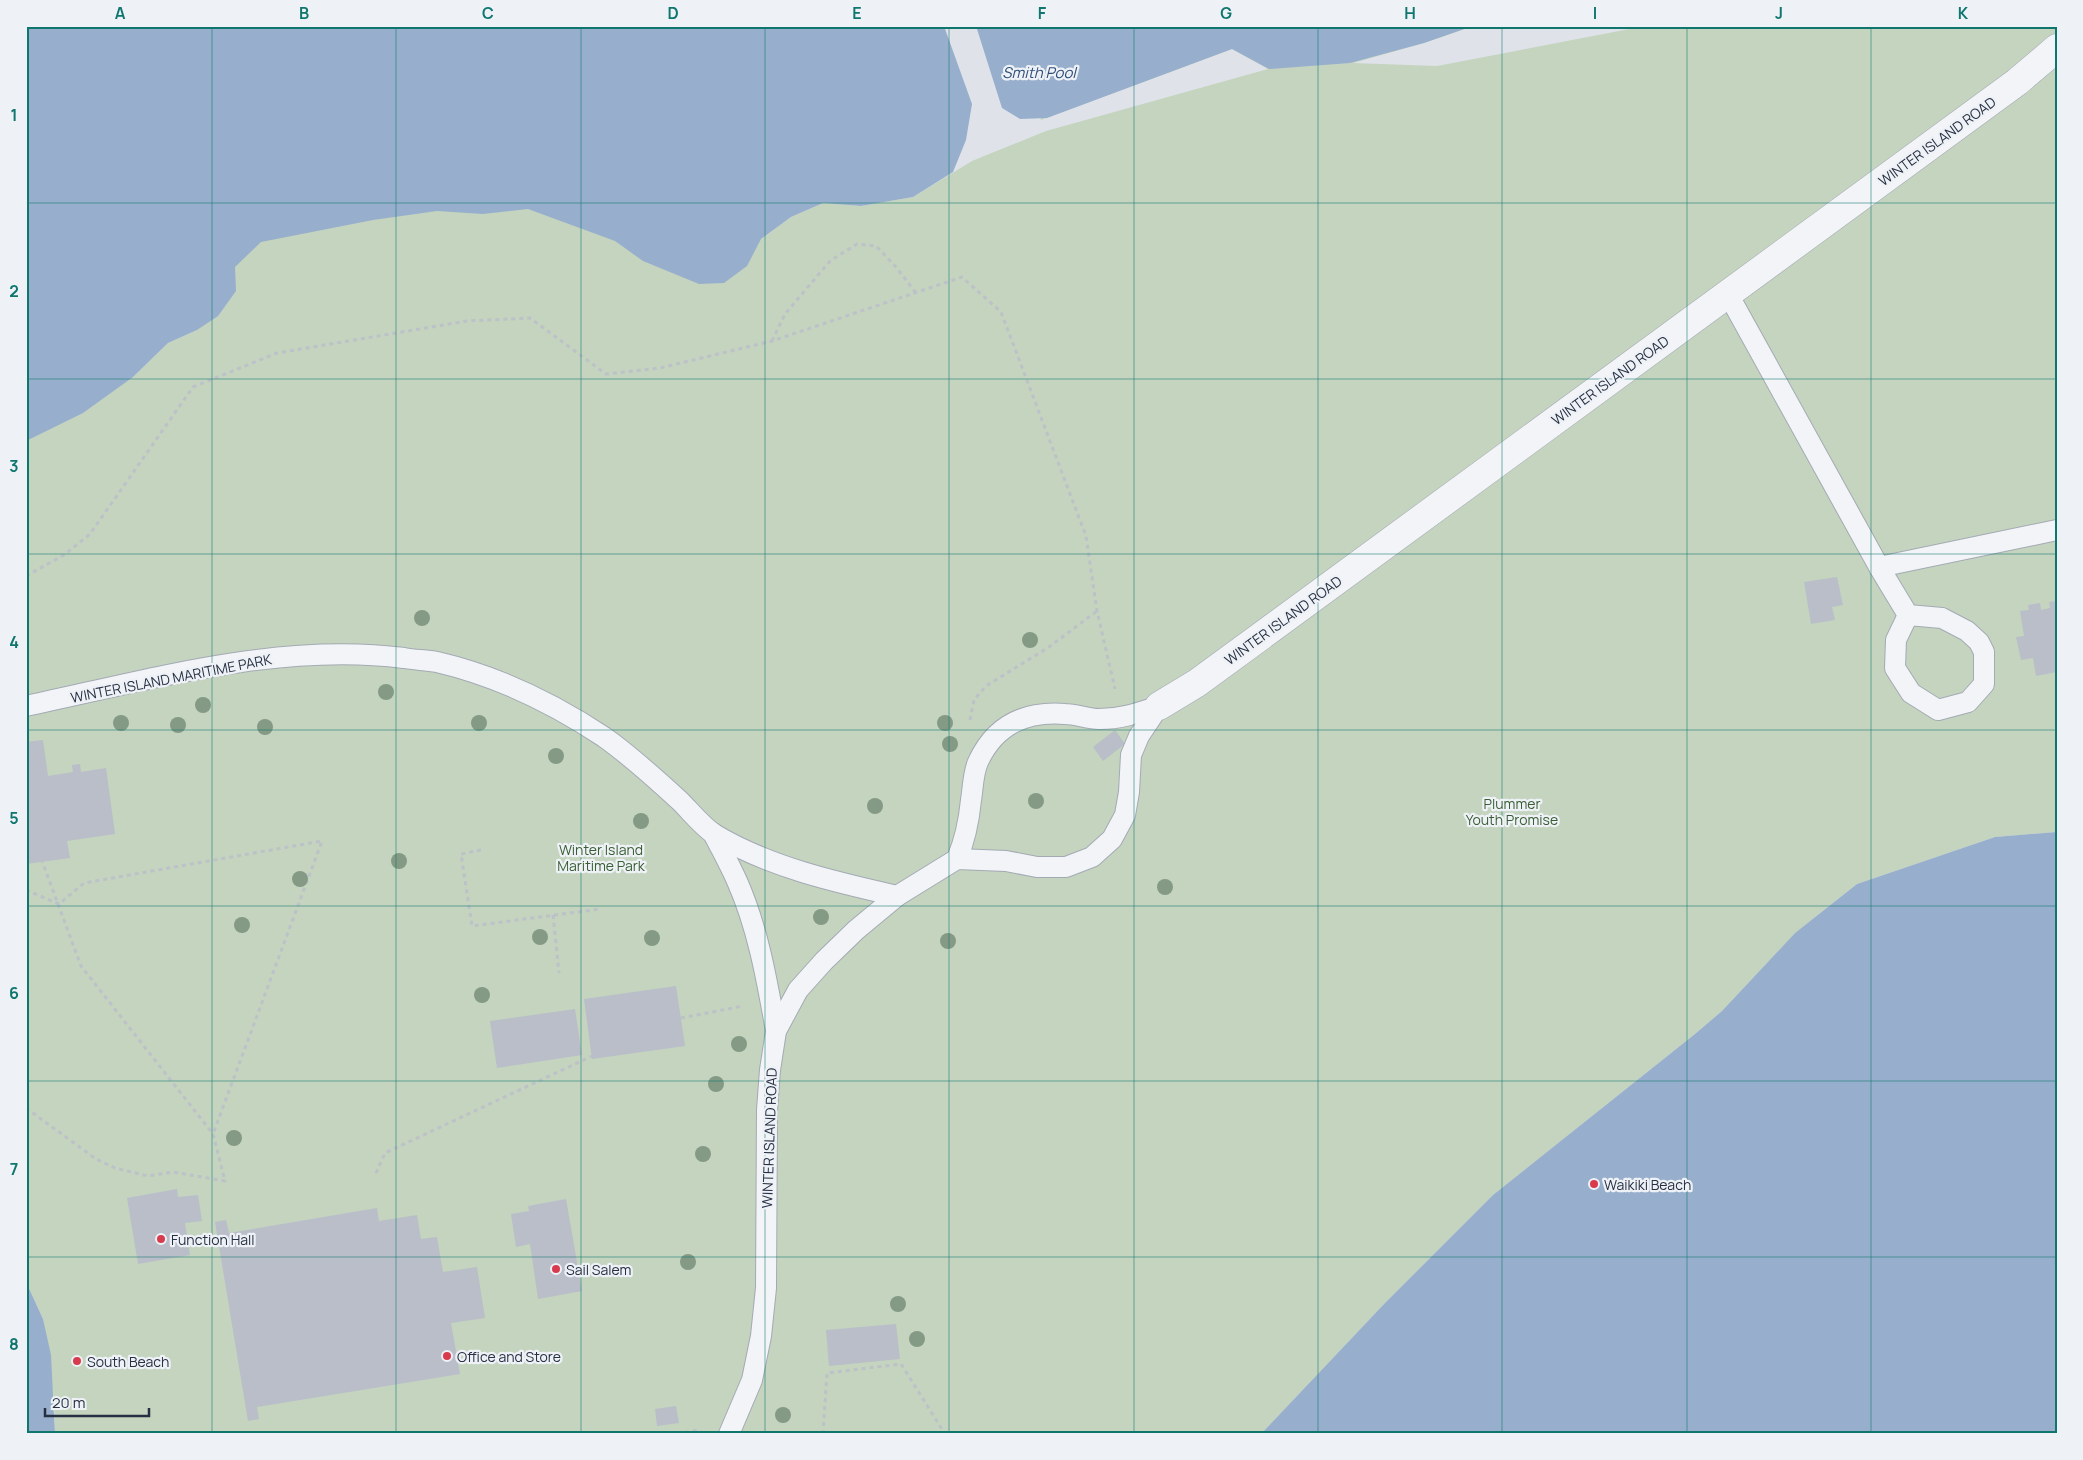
<svg xmlns="http://www.w3.org/2000/svg" width="2083" height="1460" font-family="Manrope,sans-serif">
<style>
.green{fill:#c4d4bf}
.water{fill:#97afcc}
.building{fill:#b9bec9}
.lines{fill:none;stroke-linecap:round;stroke-linejoin:round}
.service-casing{stroke:#a4aab4;stroke-width:22}
.minor-casing{stroke:#a4aab4;stroke-width:29}
.path{stroke:#bdc1c8;stroke-width:3;stroke-dasharray:4 4;stroke-linecap:butt}
.service{stroke:#f2f4f7;stroke-width:20}
.minor{stroke:#f2f4f7;stroke-width:28}
.tree{fill:#849a85}
.grid{fill:none;stroke:#0f766e;stroke-width:1;stroke-opacity:0.55}
.poi-dot{fill:#d83b4d;stroke:#eef2f7;stroke-width:2}
.labels{text-anchor:middle;dominant-baseline:central;stroke-width:4.5;stroke-linejoin:round;paint-order:stroke}
.street-label{font-size:14px;fill:#273042;stroke:#eef2f7}
.park-label{font-size:14px;fill:#3a5e33;stroke:#eef2f7}
.poi-label{font-size:14px;fill:#273042;stroke:#eef2f7;text-anchor:start}
.water-label{font-size:15px;font-style:italic;fill:#2e4d78;stroke:#eef2f7}
.neatline{fill:none;stroke:#0f766e;stroke-width:2}
.grid-label{font-size:16px;text-anchor:middle;font-weight:bold;fill:#0f766e}
</style>
<rect width="100%" height="100%" fill="#dfe3e9"/>
<polygon class="green" points="1473,26 1424,43 1353,63 1437,66 1645,26 2057,26 2057,832 1995,837 1857,884 1795,933 1722,1011 1695,1034 1493,1195 1385,1303 1261,1434 55,1434 54,1401 43,1319 26,1282 26,422 133,377 168,343 197,330 26,113 761,239 791,217 823,203 861,206 913,197 972,161 1046,131 1268,69 1232,49 1041,120 1018,59"/>
<g class="water">
<polygon points="26,26 944,26 972,104 966,140 953,172 913,197 861,206 823,203 791,217 761,239 747,266 724,283 699,284 643,261 615,241 528,209 483,214 437,211 373,220 261,242 235,267 236,291 218,316 197,330 168,343 133,377 83,413 26,441"/>
<polygon points="976,26 1473,26 1424,43 1350,63 1269,69 1232,49 1047,118 1020,119 1002,108"/>
<polygon points="2057,832 2057,1434 1261,1434 1385,1303 1493,1195 1695,1034 1722,1011 1795,933 1857,884 1995,837"/>
<polygon points="26,1282 43,1319 51,1355 55,1434 26,1434"/>
</g>
<g class="building">
<polygon points="1837,577 1843,605 1832,607 1835,620 1811,624 1804,582"/>
<polygon points="2057,601 2057,672 2036,676 2033,658 2021,660 2016,637 2024,636 2020,611 2029,610 2028,605 2040,603 2041,610 2050,608 2049,602"/>
<polygon points="1115,730 1125,744 1103,761 1093,747"/>
<polygon points="43,740 48,776 73,772 72,765 80,764 81,772 106,768 115,834 67,841 70,858 26,864 26,742"/>
<polygon points="676,986 685,1046 592,1059 584,999"/>
<polygon points="575,1009 582,1055 497,1068 490,1021"/>
<polygon points="177,1189 178,1197 198,1195 202,1221 185,1223 190,1255 138,1264 127,1198"/>
<polygon points="566,1199 582,1291 538,1299 530,1244 516,1247 511,1214 529,1211 528,1206"/>
<polygon points="377,1208 379,1221 417,1215 421,1239 437,1237 443,1272 477,1267 485,1318 451,1323 460,1374 257,1407 259,1419 248,1421 215,1222 226,1220 229,1233"/>
<polygon points="896,1324 900,1359 829,1366 826,1330"/>
<polygon points="676,1406 679,1423 657,1426 655,1409"/>
</g>
<g class="lines">
<g class="service-casing">
<g id="service">
<polyline points="1728,294 1879,567 1908,615 1896,640 1895,668 1911,693 1938,710 1968,702 1984,684 1984,652 1979,642 1967,631 1942,618 1908,615"/>
<polyline points="1879,567 2057,530"/>
<path d="M26,706C149,680 278,642 404,658C415,660 426,660 437,662C497,676 553,703 604,737C631,756 656,779 680,801C691,812 702,826 714,834C769,867 835,882 897,896"/>
<path d="M713,833C721,849 730,865 737,881C758,928 767,981 776,1031"/>
<path d="M957,859C965,840 969,821 971,800C973,788 973,773 978,762C995,725 1025,711 1065,714C1076,714 1088,719 1099,719C1121,719 1138,713 1159,706"/>
<polyline points="729,1434 752,1380 761,1336 766,1288 767,1110 770,1070 776,1031 798,990 824,961 856,930 897,896 957,859 1006,861 1037,867 1066,867 1092,857 1112,839 1125,815 1129,792 1131,755 1139,736 1159,706"/>
</g>
</g>
<g class="minor-casing">
<polyline id="minor" points="1159,706 1197,683 2017,82 2057,48"/>
</g>
<g class="path">
<polyline points="772,341 785,314 830,261 857,244 876,246 896,267 916,293"/>
<polyline points="26,576 64,555 90,534 193,387 277,353 467,321 530,318 606,374 660,368 772,341 962,277 1001,312 1086,536 1097,611 1115,689"/>
<polyline points="970,720 974,700 986,686 1049,647 1097,611"/>
<polyline points="481,850 461,854 472,926 600,909"/>
<polyline points="26,890 59,904 84,883 322,841 213,1134"/>
<polyline points="553,915 559,973"/>
<polyline points="681,1018 743,1006"/>
<polyline points="26,1108 96,1159 115,1168 148,1176 173,1172 225,1181 213,1134 81,966 42,861"/>
<polyline points="376,1173 385,1153 592,1056"/>
<polyline points="677,1434 698,1430 701,1432"/>
<polyline points="823,1434 827,1373 901,1364 945,1434"/>
</g>
<use href="#service" class="service"/>
<use href="#minor" class="minor"/>
</g>
<g class="tree">
<circle cx="422" cy="618" r="8"/>
<circle cx="1030" cy="640" r="8"/>
<circle cx="386" cy="692" r="8"/>
<circle cx="203" cy="705" r="8"/>
<circle cx="121" cy="723" r="8"/>
<circle cx="479" cy="723" r="8"/>
<circle cx="945" cy="723" r="8"/>
<circle cx="178" cy="725" r="8"/>
<circle cx="265" cy="727" r="8"/>
<circle cx="950" cy="744" r="8"/>
<circle cx="556" cy="756" r="8"/>
<circle cx="1036" cy="801" r="8"/>
<circle cx="875" cy="806" r="8"/>
<circle cx="641" cy="821" r="8"/>
<circle cx="399" cy="861" r="8"/>
<circle cx="300" cy="879" r="8"/>
<circle cx="1165" cy="887" r="8"/>
<circle cx="821" cy="917" r="8"/>
<circle cx="242" cy="925" r="8"/>
<circle cx="540" cy="937" r="8"/>
<circle cx="652" cy="938" r="8"/>
<circle cx="948" cy="941" r="8"/>
<circle cx="482" cy="995" r="8"/>
<circle cx="739" cy="1044" r="8"/>
<circle cx="716" cy="1084" r="8"/>
<circle cx="234" cy="1138" r="8"/>
<circle cx="703" cy="1154" r="8"/>
<circle cx="688" cy="1262" r="8"/>
<circle cx="898" cy="1304" r="8"/>
<circle cx="917" cy="1339" r="8"/>
<circle cx="783" cy="1415" r="8"/>
</g>
<path class="grid" d="M212,26V1434M396,26V1434M581,26V1434M765,26V1434M949,26V1434M1134,26V1434M1318,26V1434M1502,26V1434M1687,26V1434M1871,26V1434M26,203H2057M26,379H2057M26,554H2057M26,730H2057M26,906H2057M26,1081H2057M26,1257H2057"/>
<g class="poi-dot">
<circle cx="1594" cy="1184" r="5"/>
<circle cx="161" cy="1239" r="5"/>
<circle cx="556" cy="1269" r="5"/>
<circle cx="447" cy="1356" r="5"/>
<circle cx="77" cy="1361" r="5"/>
</g>
<g class="labels">
<g class="street-label">
<text transform="translate(1937 141) rotate(-36)">WINTER ISLAND ROAD</text>
<text transform="translate(1610 380) rotate(-36)">WINTER ISLAND ROAD</text>
<text transform="translate(1283 620) rotate(-36)">WINTER ISLAND ROAD</text>
<text transform="translate(171 678) rotate(-11)">WINTER ISLAND MARITIME PARK</text>
<text transform="translate(769 1138) rotate(-88)">WINTER ISLAND ROAD</text>
</g>
<g class="park-label">
<text x="1512" y="803">Plummer<tspan x="1512" dy="16">Youth Promise</tspan></text>
<text x="601" y="849">Winter Island<tspan x="601" dy="16">Maritime Park</tspan></text>
</g>
<g class="poi-label">
<text x="1604" y="1184">Waikiki Beach</text>
<text x="171" y="1239">Function Hall</text>
<text x="566" y="1269">Sail Salem</text>
<text x="457" y="1356">Office and Store</text>
<text x="87" y="1361">South Beach</text>
</g>
<g class="water-label">
<text x="1039" y="72">Smith Pool</text>
</g>
</g>
<rect width="2083" height="1460" fill="none" stroke="#eef2f7" stroke-width="55"/>
<path d="M45 1408v8h104v-8" fill="none" stroke="#273042" stroke-width="2.5"/>
<text x="52" y="1408" font-size="15" fill="#273042" stroke="#eef2f7" stroke-width="4" paint-order="stroke">20 m</text>
<rect x="28" y="28" width="2028" height="1404" class="neatline"/>
<g class="grid-label">
<text x="120" y="19">A</text>
<text x="304" y="19">B</text>
<text x="488" y="19">C</text>
<text x="673" y="19">D</text>
<text x="857" y="19">E</text>
<text x="1042" y="19">F</text>
<text x="1226" y="19">G</text>
<text x="1410" y="19">H</text>
<text x="1595" y="19">I</text>
<text x="1779" y="19">J</text>
<text x="1963" y="19">K</text>
<text x="14" y="121">1</text>
<text x="14" y="297">2</text>
<text x="14" y="472">3</text>
<text x="14" y="648">4</text>
<text x="14" y="824">5</text>
<text x="14" y="999">6</text>
<text x="14" y="1175">7</text>
<text x="14" y="1350">8</text>
</g>
</svg>
